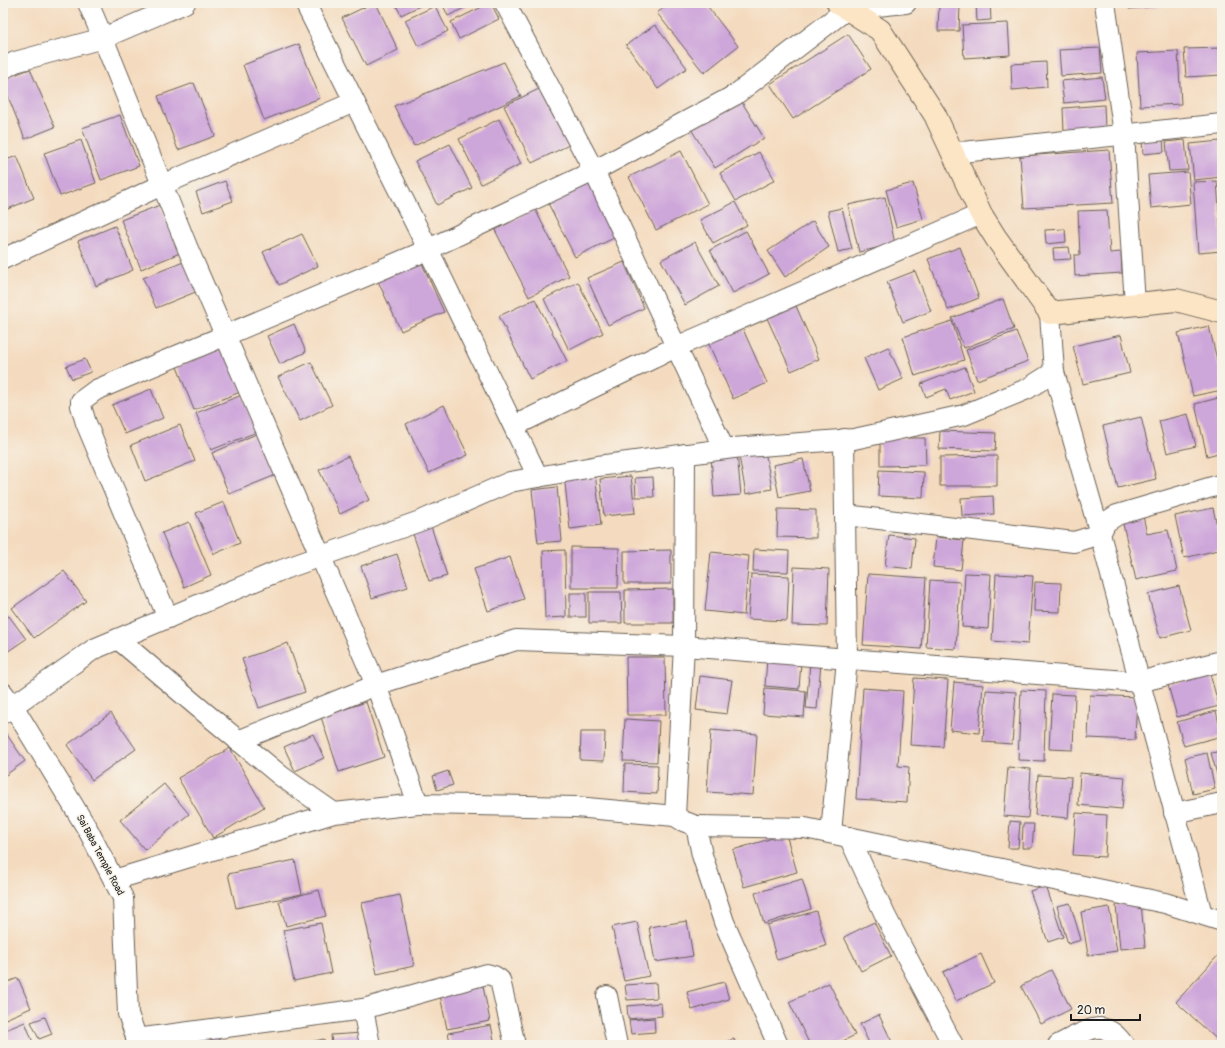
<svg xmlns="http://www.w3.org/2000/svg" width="1225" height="1048" font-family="Pangolin,sans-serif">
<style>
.building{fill:#cda6da}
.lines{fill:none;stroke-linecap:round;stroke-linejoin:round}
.street-casing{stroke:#685f55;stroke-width:22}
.secondary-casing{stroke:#685f55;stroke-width:24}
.street{stroke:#fff;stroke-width:20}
.secondary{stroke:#fce5c4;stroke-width:22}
.labels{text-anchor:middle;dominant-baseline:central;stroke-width:3;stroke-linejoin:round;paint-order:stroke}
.street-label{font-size:10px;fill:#1c1c1c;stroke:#f7f3e8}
</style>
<rect width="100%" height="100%" fill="#f7f3e8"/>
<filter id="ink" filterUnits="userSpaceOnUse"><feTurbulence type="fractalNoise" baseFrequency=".025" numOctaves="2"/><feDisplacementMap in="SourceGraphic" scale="8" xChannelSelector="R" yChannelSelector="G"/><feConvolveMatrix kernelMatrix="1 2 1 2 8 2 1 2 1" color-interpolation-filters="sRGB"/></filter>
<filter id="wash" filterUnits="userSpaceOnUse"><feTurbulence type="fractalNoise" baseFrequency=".012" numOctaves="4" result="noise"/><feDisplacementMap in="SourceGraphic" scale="16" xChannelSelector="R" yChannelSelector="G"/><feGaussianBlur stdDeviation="0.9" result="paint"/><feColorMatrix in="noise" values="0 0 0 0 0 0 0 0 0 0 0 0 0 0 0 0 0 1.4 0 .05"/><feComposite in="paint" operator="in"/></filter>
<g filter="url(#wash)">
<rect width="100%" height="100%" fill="#f4dbbf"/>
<g id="blocks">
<g class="building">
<polygon points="373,3 376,3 398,50 366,66 342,18"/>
<polygon points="395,3 426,3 401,15"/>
<polygon points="442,3 474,3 448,16"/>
<polygon points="490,3 491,3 499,19 459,39 451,22"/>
<polygon points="670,3 705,3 738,46 704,73 657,13"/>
<polygon points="976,3 990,3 991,20 977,21"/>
<polygon points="1129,3 1175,3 1175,4 1129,9"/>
<polygon points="939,5 960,5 959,31 938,31"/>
<polygon points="435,6 448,31 418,46 405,20"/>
<polygon points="1008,23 1010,55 964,58 962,25"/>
<polygon points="655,25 687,68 658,89 626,45"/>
<polygon points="848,34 871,69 793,119 770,84"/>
<polygon points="299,44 320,98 264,120 243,65"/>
<polygon points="1100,48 1102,73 1061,76 1059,50"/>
<polygon points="1222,48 1222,75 1186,77 1184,49"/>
<polygon points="1178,51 1181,104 1140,106 1137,53"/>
<polygon points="504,62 521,96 414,146 394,106"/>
<polygon points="1046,62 1047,87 1012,90 1011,64"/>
<polygon points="30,69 55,127 25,139 3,84 3,79"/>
<polygon points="1102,77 1105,99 1064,103 1061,81"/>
<polygon points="194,83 215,136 178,150 158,96"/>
<polygon points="541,88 569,145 532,163 504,106"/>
<polygon points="740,99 764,138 715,168 691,129"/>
<polygon points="1104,105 1105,128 1064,131 1063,108"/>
<polygon points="120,115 139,166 101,180 82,128"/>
<polygon points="499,119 521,164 481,184 459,139"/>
<polygon points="1163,138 1164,152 1143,154 1142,141"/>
<polygon points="81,140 96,183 60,196 44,153"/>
<polygon points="1185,140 1188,170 1169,171 1166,142"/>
<polygon points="1220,141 1222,177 1194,180 1190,144"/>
<polygon points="450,144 472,188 437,205 415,161"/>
<polygon points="1109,150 1113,203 1024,208 1020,156"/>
<polygon points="681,151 708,204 656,230 629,177"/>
<polygon points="759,152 775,180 736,201 720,173"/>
<polygon points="17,156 34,198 3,211 3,161"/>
<polygon points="1188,172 1191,204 1151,208 1148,175"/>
<polygon points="589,177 618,236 575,257 546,199"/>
<polygon points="225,181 233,201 203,212 196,192"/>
<polygon points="1217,181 1222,251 1198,253 1193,182"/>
<polygon points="913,183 923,219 896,227 886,190"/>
<polygon points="885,197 895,244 859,252 848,205"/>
<polygon points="735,202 747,225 713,243 700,220"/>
<polygon points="160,205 180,253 141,269 121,220"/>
<polygon points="842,208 852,249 838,252 828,211"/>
<polygon points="535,209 569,276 529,297 495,230"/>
<polygon points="1107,210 1110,253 1121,252 1122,273 1075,276 1074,255 1080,255 1078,211"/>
<polygon points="813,221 829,247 785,277 768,251"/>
<polygon points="115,226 133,270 96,286 78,241"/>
<polygon points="1065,229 1066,242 1046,244 1045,230"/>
<polygon points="746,231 769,274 733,293 710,250"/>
<polygon points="302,234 318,266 279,285 263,252"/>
<polygon points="695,242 719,286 685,305 661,260"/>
<polygon points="960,247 979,298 948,310 928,259"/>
<polygon points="1069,247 1071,259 1054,260 1053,248"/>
<polygon points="420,259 444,312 401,331 377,279"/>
<polygon points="186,261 198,291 156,308 143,278"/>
<polygon points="624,262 644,308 608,325 587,278"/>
<polygon points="915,271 931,311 903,322 887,282"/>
<polygon points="578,282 603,333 569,350 544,299"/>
<polygon points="535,299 567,361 530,379 499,316"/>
<polygon points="1003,299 1014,329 964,348 952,318"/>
<polygon points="796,306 819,359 791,371 767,318"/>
<polygon points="952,321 964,360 915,376 903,337"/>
<polygon points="294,324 306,352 280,364 267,336"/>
<polygon points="1209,326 1222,381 1222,390 1193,396 1178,333"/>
<polygon points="742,327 767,383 733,399 708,342"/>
<polygon points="1016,331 1028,361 977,380 966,350"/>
<polygon points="1121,335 1130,373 1083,384 1073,346"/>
<polygon points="225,347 243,391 194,410 177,367"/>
<polygon points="888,347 903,379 878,390 864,358"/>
<polygon points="85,359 91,372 72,379 66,366"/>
<polygon points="311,362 332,405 300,421 278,377"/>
<polygon points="965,367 974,391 950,400 946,389 926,397 921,384"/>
<polygon points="151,389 163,418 125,434 112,405"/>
<polygon points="242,395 257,432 211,450 196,413"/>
<polygon points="1222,397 1222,452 1207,456 1195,404"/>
<polygon points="444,405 468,455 429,473 406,424"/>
<polygon points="1188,414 1196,446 1167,453 1159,421"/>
<polygon points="1141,417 1156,479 1118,488 1103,426"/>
<polygon points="180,425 195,461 145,481 131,445"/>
<polygon points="940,431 996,433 995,451 939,449"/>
<polygon points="259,433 276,475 229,494 212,453"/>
<polygon points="880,438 925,438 926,465 880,466"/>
<polygon points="765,451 772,489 746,494 739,456"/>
<polygon points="737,453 741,495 714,497 711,456"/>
<polygon points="348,456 369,500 340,514 319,470"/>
<polygon points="997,456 997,486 940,486 940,457"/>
<polygon points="803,459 810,491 779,497 773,465"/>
<polygon points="879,470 924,472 923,498 878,496"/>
<polygon points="595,472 601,525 570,529 564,475"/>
<polygon points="631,476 635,513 604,516 600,479"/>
<polygon points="653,477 654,497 636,497 635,478"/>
<polygon points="557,487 562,541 538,543 532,490"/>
<polygon points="993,496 994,514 962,516 961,498"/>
<polygon points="224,502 240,543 214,554 196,513"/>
<polygon points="1213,508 1222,549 1184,558 1175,516"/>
<polygon points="778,509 816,510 816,538 777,537"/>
<polygon points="1143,516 1147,534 1168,530 1177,571 1136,580 1122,520"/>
<polygon points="189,522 211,575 184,587 162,533"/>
<polygon points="430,523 447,576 429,581 411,528"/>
<polygon points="889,535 915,538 912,569 885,566"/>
<polygon points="936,537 964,540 961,570 933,567"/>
<polygon points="571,547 619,548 618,588 571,588"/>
<polygon points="754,549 789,551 788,572 753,571"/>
<polygon points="565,550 566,617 545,618 543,551"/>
<polygon points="671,550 671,584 624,584 624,551"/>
<polygon points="711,552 749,556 744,615 705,611"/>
<polygon points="397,554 408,587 372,598 361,566"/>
<polygon points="510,557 524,599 488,611 474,569"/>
<polygon points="794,567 829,569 827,626 792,625"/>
<polygon points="64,571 86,601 34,638 12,608"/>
<polygon points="965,573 991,574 988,629 962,627"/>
<polygon points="751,574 789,576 787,621 748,619"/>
<polygon points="868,574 926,578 921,649 863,645"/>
<polygon points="996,574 1033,576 1028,644 992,641"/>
<polygon points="930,580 960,582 956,649 926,647"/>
<polygon points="1035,582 1061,583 1060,612 1034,611"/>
<polygon points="1179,586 1191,630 1160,638 1148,594"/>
<polygon points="673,589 673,623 625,623 625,590"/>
<polygon points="589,592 621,592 622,623 589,623"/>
<rect x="570" y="593" width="16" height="24"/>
<polygon points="9,616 26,639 4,654 3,620"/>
<polygon points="288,643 305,692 259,708 242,659"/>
<polygon points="626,657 665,657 666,715 627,715"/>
<polygon points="767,659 801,662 799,689 765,686"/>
<polygon points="810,662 821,663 817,709 806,708"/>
<polygon points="1210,674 1219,706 1177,717 1168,685"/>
<polygon points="700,676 732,680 727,714 696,710"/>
<polygon points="914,678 948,680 943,747 910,745"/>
<polygon points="954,682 983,685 979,733 950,730"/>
<polygon points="765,688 806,691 804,717 763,714"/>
<polygon points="863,688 903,691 898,766 909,767 907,802 856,799"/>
<polygon points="986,690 1016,692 1012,744 983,742"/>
<polygon points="1021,690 1046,691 1044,761 1018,760"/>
<polygon points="1052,694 1075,695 1073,750 1049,749"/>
<polygon points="1090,695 1137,697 1135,740 1088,738"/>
<polygon points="366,702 384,757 339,772 321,717"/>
<polygon points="1216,711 1222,736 1184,746 1177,722"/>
<polygon points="111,713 136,749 92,780 67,745"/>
<polygon points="625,719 659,721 657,762 623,761"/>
<polygon points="3,729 25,761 3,777"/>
<polygon points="711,730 757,734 753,795 707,792"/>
<polygon points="581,732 605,732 604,761 580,760"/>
<polygon points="313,734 324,758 295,771 284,747"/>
<polygon points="230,748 264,807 213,838 178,778"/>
<polygon points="1222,751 1222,792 1211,753"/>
<polygon points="1207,753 1215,789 1193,794 1185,758"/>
<polygon points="625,764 658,765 657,794 624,792"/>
<polygon points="1008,767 1031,769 1028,818 1004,816"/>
<polygon points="448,771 453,785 437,790 433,776"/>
<polygon points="1080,773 1125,777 1122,809 1078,805"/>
<polygon points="1038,775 1071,777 1068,818 1035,815"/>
<polygon points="164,784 189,814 145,850 120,820"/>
<polygon points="1076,813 1107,815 1105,857 1073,855"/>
<polygon points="1010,821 1020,822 1018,848 1008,848"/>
<polygon points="1023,824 1034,824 1032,848 1022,848"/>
<polygon points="786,834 797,872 744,887 733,850"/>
<polygon points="295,860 302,894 236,908 228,874"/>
<polygon points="802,879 811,909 764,924 755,893"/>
<polygon points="1046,886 1063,937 1048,942 1030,891"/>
<polygon points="319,890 326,916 286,926 279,901"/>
<polygon points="400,895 414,966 377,974 362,903"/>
<polygon points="1070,903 1081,940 1068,944 1057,906"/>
<polygon points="1141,903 1145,947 1120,949 1116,905"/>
<polygon points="1109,907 1117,951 1088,955 1081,912"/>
<polygon points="816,911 826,946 777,960 767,925"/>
<polygon points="687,921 693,956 655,962 649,927"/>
<polygon points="637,922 649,976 624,981 612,927"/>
<polygon points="874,922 891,956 861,971 844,937"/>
<polygon points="321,923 331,973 294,981 283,930"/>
<polygon points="1222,951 1222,1044 1176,1002"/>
<polygon points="981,954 994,983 956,1001 943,972"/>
<polygon points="1051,970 1071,1009 1041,1024 1021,986"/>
<polygon points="18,978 31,1008 3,1020 3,984"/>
<polygon points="724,982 729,999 692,1010 687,992"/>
<polygon points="656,983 657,998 627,1000 625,985"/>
<polygon points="829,983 855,1035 835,1045 810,1045 789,1002"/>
<polygon points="483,986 490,1021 447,1029 440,995"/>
<polygon points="661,1003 662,1016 628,1019 627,1006"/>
<polygon points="879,1015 892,1042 885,1045 870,1045 860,1024"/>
<polygon points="45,1017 52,1034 39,1039 31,1022"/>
<polygon points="654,1018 655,1032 631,1034 629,1020"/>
<polygon points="25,1022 34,1045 7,1045 3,1031"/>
<polygon points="491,1025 495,1045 451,1045 448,1033"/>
<polygon points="218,1032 220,1045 184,1045 183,1038"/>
<polygon points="363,1033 364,1045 332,1045 331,1035"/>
<polygon points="324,1039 325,1045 301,1045 300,1044"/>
<polygon points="734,1039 736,1045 717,1045"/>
</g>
</g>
</g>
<g filter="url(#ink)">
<use href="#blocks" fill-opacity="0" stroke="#685f55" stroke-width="1"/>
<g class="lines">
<g class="street-casing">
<g id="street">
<polyline points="88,3 103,38 188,249 376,685 516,640 684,646 1139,682 1222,661"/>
<polyline points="305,3 428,249 538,477"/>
<polyline points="505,3 594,171 724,449"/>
<polyline points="1105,3 1124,134 1135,304"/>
<polyline points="3,69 15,62 103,38 185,3"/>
<polyline points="953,153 1222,124"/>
<polyline points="3,259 162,185 354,102"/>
<polyline points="1054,372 1100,534 1202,914"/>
<polyline points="514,426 676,347 981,214"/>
<polyline points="685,454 684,646 675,816 683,821 696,826 702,855 724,922 778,1045"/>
<polyline points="845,515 1074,542 1100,534 1106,522 1117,515 1222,484"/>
<polyline points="168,618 86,423 81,406 81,401 96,390 418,254 594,171 735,95 847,9 906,3"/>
<polyline points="118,639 198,707 281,776 334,813 418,804"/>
<polyline points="3,693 13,706 88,830 123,898 128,1014 139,1045"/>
<polyline points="3,713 94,649 276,572 423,520 510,482 598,466 733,448 854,439 964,415 1027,389 1054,372 1050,313"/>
<polyline points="238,741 376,685 418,804 576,807 675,816"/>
<polyline points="1174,813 1222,803"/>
<polyline points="696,826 805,828 1165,903 1222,921"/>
<polyline points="831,833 847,659 844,439"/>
<polyline points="849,837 886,917 953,1045"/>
<polyline points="114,880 334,813"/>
<polyline points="607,996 617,1045"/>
<polyline points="363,1009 487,974 494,976 500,980 515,1045"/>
<polyline points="136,1039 363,1009 370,1045"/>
<path d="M1058,1045C1068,1040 1094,1024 1105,1029C1114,1032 1119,1038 1124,1045"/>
</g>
</g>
<g class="secondary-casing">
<polyline id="secondary" points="838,3 880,30 935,115 981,214 996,238 1050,313 1176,300 1222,312"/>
</g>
<use href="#street" class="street"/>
<use href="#secondary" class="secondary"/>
</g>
</g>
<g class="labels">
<g class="street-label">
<text transform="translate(100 855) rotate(62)">Sai Baba Temple Road</text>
</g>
</g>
<rect width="1225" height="1048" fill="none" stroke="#f7f3e8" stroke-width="16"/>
<path d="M1071 1014v6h69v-6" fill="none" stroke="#1c1c1c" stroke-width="2"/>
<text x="1077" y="1014" font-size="12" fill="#1c1c1c" stroke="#f7f3e8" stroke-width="3" paint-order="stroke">20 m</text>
</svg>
